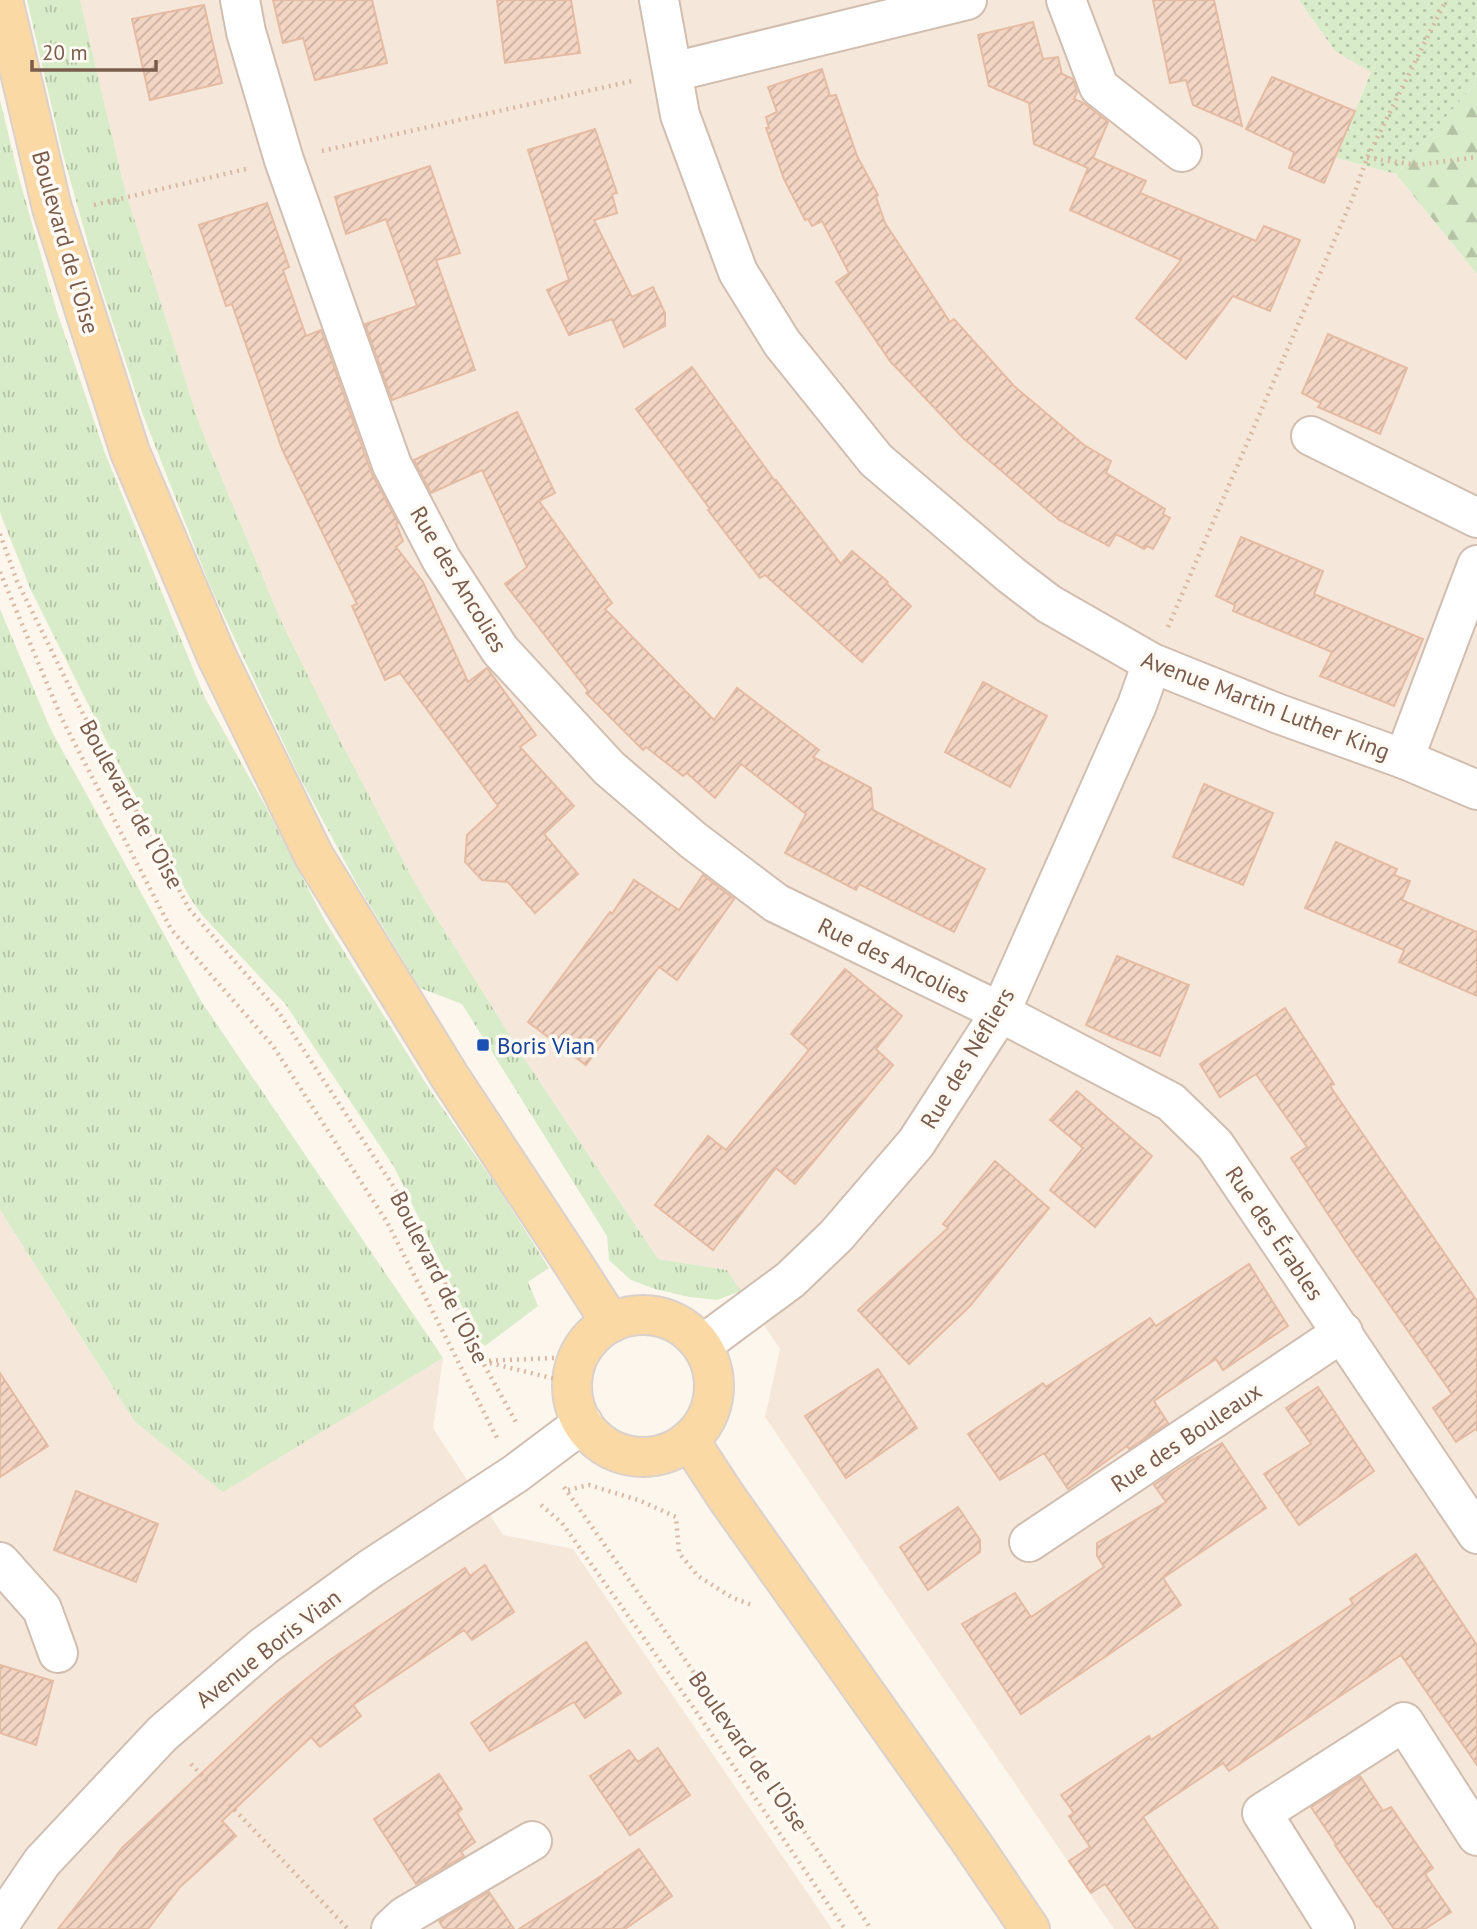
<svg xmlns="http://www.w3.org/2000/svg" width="1477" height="1929" font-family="'PT Sans',sans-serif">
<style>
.residential{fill:#f5e8da}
.grass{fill:url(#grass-tufts)}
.forest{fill:url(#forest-firs)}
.park{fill:url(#park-dots)}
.building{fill:url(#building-hatch);stroke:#e6bba3;stroke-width:2}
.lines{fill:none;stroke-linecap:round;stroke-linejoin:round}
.minor-casing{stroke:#d1beb0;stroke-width:42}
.major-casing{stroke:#dad1cd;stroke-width:42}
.path{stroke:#d9b8a5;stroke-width:4.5;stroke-dasharray:2 5;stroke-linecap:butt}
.minor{stroke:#fff;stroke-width:38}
.major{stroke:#fbd9a5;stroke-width:38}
.transit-dot{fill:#1a4fb4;stroke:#fffaf3;stroke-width:2.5}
.labels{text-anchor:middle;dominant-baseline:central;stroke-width:7;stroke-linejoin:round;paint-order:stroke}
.street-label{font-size:23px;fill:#7a5c4d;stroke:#fffaf3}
.transit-label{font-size:23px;fill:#164399;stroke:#fffaf3;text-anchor:start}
</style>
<defs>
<pattern id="grass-tufts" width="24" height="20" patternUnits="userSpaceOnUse" patternTransform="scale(1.75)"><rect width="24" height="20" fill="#d8ecc9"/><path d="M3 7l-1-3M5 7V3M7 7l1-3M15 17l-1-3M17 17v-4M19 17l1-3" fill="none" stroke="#b4c2a5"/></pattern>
<pattern id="forest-firs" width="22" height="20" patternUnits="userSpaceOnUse" patternTransform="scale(1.75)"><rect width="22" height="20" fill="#d8ecc9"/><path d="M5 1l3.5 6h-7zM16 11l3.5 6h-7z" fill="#b4c2a5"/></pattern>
<pattern id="park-dots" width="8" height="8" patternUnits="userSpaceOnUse" patternTransform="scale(1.75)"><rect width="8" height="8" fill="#d8ecc9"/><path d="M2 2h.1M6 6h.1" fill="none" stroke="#b4c2a5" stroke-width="1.8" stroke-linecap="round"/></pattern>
<pattern id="building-hatch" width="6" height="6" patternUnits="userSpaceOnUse" patternTransform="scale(1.75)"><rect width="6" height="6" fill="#f3d5c3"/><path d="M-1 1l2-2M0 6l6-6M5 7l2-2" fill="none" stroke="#cab0a1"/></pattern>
</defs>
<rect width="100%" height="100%" fill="#fdf6ec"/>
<g class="residential">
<polygon points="80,0 1299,0 1335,51 1371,71 1336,158 1396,174 1477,274 1477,1929 1114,1929 765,1417 780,1349 727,1270 658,1259 522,1055 416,885 343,746 281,621 200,426 125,190"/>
<polygon points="0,1210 135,1422 223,1491 443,1358 433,1428 503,1535 573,1549 832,1929 0,1929"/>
</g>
<g class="grass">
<polygon points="27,0 80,0 125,190 200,426 281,621 343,746 416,885 522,1055 658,1259 727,1270 741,1291 717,1300 689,1297 655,1289 631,1280 609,1260 607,1236 462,1004 420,988 357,884 299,776 210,586 143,415 95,268 62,151"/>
<polygon points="0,100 18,174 56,309 105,453 205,698 266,807 325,921 430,1090 500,1191 549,1268 528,1282 538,1306 485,1346 479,1341 471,1325 394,1167 286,1005 202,915 190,898 107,742 30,588 4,523 0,512"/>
<polygon points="0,609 51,730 201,1001 443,1358 223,1492 135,1422 0,1210"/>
</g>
<polygon class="forest" points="1477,81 1477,274 1396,174"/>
<polygon class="park" points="1299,0 1477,0 1477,81 1396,174 1336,158 1371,72 1335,51"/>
<g class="building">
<polygon points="273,0 372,0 387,63 315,80 303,38 283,43"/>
<polygon points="497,0 571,0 580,53 505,63"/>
<polygon points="1153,0 1214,0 1242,126 1193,105 1186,80 1170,83"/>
<polygon points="204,5 222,83 150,100 132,19"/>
<polygon points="1033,22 1043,59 1058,57 1062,74 1073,79 1077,92 1074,99 1084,103 1108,122 1093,158 1146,181 1140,193 1256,241 1264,226 1300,240 1270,311 1233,296 1186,359 1136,318 1181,260 1070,210 1088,168 1034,144 1029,103 989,86 978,35"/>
<polygon points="822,69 830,96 836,95 857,156 878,195 876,197 885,223 950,322 954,319 1014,386 1084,445 1111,461 1106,473 1165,509 1163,514 1170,518 1153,549 1147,546 1144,549 1116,534 1109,546 1059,520 963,438 890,361 836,282 849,273 822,221 812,226 808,219 805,220 784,179 766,128 769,128 766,117 777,112 768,87"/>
<polygon points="1272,77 1355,111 1324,183 1289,168 1294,152 1246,129"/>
<polygon points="595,129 617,193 612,194 617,213 594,220 632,297 653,287 665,313 665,326 624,347 612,319 569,335 547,290 569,280 528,150"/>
<polygon points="430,166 460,253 436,260 475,370 392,400 365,324 417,306 386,219 346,234 335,197"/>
<polygon points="267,203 289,267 283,270 306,336 321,330 371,472 398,523 396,524 403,541 396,547 423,582 468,682 487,668 536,735 520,747 574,806 544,834 578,874 535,913 508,882 482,880 465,862 467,835 498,806 400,673 385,680 352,606 357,604 282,449 232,304 226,306 199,225"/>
<polygon points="1328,334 1407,368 1380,434 1318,407 1321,403 1302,393"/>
<polygon points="692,367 775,481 776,480 841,564 852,551 888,582 887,584 911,606 862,662 765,575 760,578 708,510 710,509 636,409"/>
<polygon points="517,412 555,493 539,501 612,603 605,609 714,720 737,688 819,750 813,757 871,788 873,810 985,869 954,932 859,884 856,890 785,853 806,814 741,764 715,798 687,773 683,776 646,747 643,750 586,693 588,691 505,584 527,567 482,470 431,493 414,460"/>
<polygon points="1241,537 1323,571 1314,594 1423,639 1394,706 1320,676 1332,652 1233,611 1235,605 1216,596"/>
<polygon points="983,682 1047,716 1010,787 945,752"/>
<polygon points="1204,784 1273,813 1243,885 1173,857"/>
<polygon points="1336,842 1397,869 1394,875 1410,881 1402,900 1477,932 1477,996 1399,962 1404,950 1305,908"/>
<polygon points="703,875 734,899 677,980 659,967 586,1065 528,1022 610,912 612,914 634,880 679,910"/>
<polygon points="1117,956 1189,985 1160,1056 1115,1038 1086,1025"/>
<polygon points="845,969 902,1016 876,1049 893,1065 795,1184 776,1168 713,1250 655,1205 708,1136 726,1150 809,1050 791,1034"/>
<polygon points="1285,1008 1334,1084 1330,1086 1477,1301 1477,1430 1476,1429 1456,1442 1433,1408 1452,1394 1353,1252 1291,1158 1307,1147 1256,1074 1220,1097 1200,1064"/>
<polygon points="1077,1091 1152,1156 1095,1227 1050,1190 1083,1148 1050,1120"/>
<polygon points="995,1161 1049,1208 970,1306 909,1364 858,1310 948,1228 943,1224"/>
<polygon points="1249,1264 1288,1326 1223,1370 1216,1359 1154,1401 1168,1423 1129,1449 1127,1446 1068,1489 1044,1453 1000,1480 968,1434 1043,1383 1046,1387 1150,1318 1156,1326"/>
<polygon points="878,1369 917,1428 846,1478 805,1416"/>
<polygon points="0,1373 48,1446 0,1477"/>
<polygon points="1318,1387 1374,1471 1299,1525 1264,1474 1311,1444 1286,1408"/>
<polygon points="1222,1443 1266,1508 1163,1578 1181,1605 1021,1714 962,1624 1015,1593 1031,1617 1104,1567 1097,1556 1097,1543 1166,1502 1154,1485 1192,1460"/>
<polygon points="76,1491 158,1524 136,1582 54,1550"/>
<polygon points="958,1507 980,1540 980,1552 928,1590 900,1547"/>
<polygon points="1416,1554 1477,1645 1477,1765 1401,1655 1229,1771 1223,1763 1143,1817 1218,1929 1136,1929 1105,1884 1091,1893 1069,1861 1090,1847 1069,1816 1074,1813 1061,1795 1149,1736 1151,1740 1353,1604 1350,1599"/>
<polygon points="485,1565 514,1612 472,1640 464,1630 353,1705 361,1716 320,1747 311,1737 222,1821 236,1836 180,1887 148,1929 58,1929 122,1848 274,1705 327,1662 465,1568 470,1576"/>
<polygon points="586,1642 621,1693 585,1718 574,1702 490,1751 471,1723"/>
<polygon points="0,1665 53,1681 36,1745 0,1733"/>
<polygon points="658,1748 690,1795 630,1835 590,1776 629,1750 638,1762"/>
<polygon points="439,1774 462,1809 457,1813 475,1842 461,1852 464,1856 416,1884 374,1819"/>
<polygon points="1360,1776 1383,1811 1391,1807 1433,1868 1425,1874 1451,1912 1425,1929 1394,1929 1378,1906 1377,1907 1335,1845 1336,1844 1311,1807"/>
<polygon points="639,1849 672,1896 625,1929 519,1929 604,1874 604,1873"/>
<polygon points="489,1892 514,1929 444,1929 439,1921"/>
</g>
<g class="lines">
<g class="minor-casing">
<g id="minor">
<polyline points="240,0 246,32 284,160 392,465 441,559 500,650 609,768 693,840 776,903 980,1002 1171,1102 1215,1145 1477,1534"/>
<polyline points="659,0 680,115 738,272 782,343 876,460 1011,575 1049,604 1152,663 1279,714 1404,759 1477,790"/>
<polyline points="1066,0 1099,87 1182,152"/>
<polyline points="673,72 967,0"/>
<polyline points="1311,436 1477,518"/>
<polyline points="1404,759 1477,565"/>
<polyline points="702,1345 790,1280 836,1236 916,1143 1000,1013 1137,705 1152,663"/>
<polyline points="1029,1542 1343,1332"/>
<polyline points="0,1562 42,1609 58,1653"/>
<polyline points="0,1924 42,1862 162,1734 264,1646 370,1569 515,1474 583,1423"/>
<polyline points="391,1929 405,1916 532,1841"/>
<polyline points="1335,1929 1262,1813 1404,1722 1477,1836"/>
</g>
</g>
<g class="major-casing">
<g id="major">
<polyline points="3,0 52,208 130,452 217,657 314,856 450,1077 572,1262 611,1323"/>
<circle cx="643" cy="1386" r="71"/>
<polyline points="689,1440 727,1498 969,1839 1030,1929"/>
</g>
</g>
<g class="path">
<polyline points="322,151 632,81"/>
<polyline points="1367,158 1418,165 1477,157"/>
<polyline points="94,205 246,169"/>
<polyline points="0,534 17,581 81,710 190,910 278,1011 413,1216 482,1361 517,1424"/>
<polyline points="0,572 62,719 171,929 273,1046 387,1222 497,1438"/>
<polyline points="1168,627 1353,197 1367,158 1446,0"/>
<polyline points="482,1361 578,1357"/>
<polyline points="490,1363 572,1383"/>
<polyline points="564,1487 770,1781 871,1929"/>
<polyline points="568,1490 589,1485 641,1501 676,1517 679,1553 698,1576 733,1598 752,1605"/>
<polyline points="541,1505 562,1523 693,1707 845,1929"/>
<polyline points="191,1764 348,1929"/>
</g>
<use href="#minor" class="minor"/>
<use href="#major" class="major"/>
</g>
<rect class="transit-dot" x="476" y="1038" width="14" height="14" rx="3.5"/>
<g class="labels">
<g class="street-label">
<text transform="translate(66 242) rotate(74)">Boulevard de l'Oise</text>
<text transform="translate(459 579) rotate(59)">Rue des Ancolies</text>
<text transform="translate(1266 705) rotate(21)">Avenue Martin Luther King</text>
<text transform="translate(132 804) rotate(61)">Boulevard de l'Oise</text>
<text transform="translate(894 960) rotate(26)">Rue des Ancolies</text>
<text transform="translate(967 1058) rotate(-59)">Rue des Néfliers</text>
<text transform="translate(1275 1233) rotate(56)">Rue des Érables</text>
<text transform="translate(440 1277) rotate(63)">Boulevard de l'Oise</text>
<text transform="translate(1186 1437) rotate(-34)">Rue des Bouleaux</text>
<text transform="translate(268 1648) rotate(-38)">Avenue Boris Vian</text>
<text transform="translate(749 1751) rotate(55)">Boulevard de l'Oise</text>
</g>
<g class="transit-label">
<text x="497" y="1045">Boris Vian</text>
</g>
</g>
<path d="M32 60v10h124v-10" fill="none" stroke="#7a5c4d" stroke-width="3.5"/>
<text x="42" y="60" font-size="21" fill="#7a5c4d" stroke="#fffaf3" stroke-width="5" paint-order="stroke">20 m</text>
</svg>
